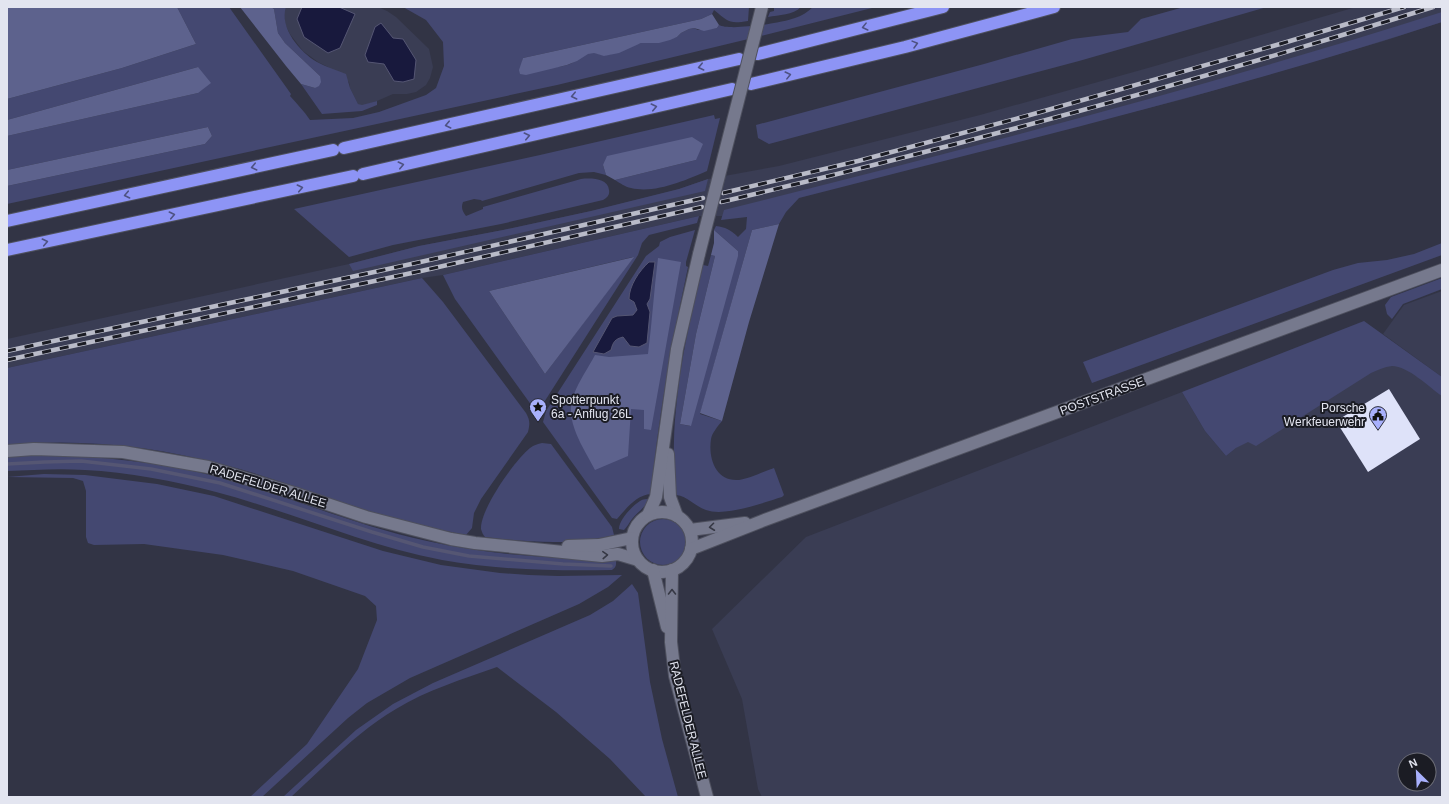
<svg xmlns="http://www.w3.org/2000/svg" width="1449" height="804" font-family="Helvetica,sans-serif">
<style>
.built{fill:#3a3d54;fill-rule:evenodd}
.green{fill:#444871;fill-rule:evenodd}
.forest{fill:#5d628d}
.water{fill:#18193d;stroke:#555673}
.lines{fill:none;stroke-linecap:round;stroke-linejoin:round}
.stream{stroke:#555673;stroke-width:3.5}
.building{fill:#dee2f9}
.secondary-casing{stroke:#4e505e;stroke-width:14}
.highway-casing{stroke:#4e505e;stroke-width:14}
.secondary{stroke:#76798d;stroke-width:12}
.highway{stroke:#8d94f5;stroke-width:12}
.rail-casing{stroke:#b9bbc8;stroke-width:4.5}
.rail{stroke:#1b1c24;stroke-width:3;stroke-dasharray:9;stroke-linecap:butt}
.secondary-bridge-casing{stroke:#4e505e;stroke-width:14;stroke-linecap:butt}
.secondary-bridge{stroke:#76798d;stroke-width:12}
.oneway{stroke:#4e5282}
.oneway2{stroke:#363844}
.labels{text-anchor:middle;dominant-baseline:central;stroke-width:4;stroke-linejoin:round;paint-order:stroke}
.street-label{font-size:12px;fill:#e3e5f0;stroke:#1b1c24}
.poi-label{font-size:12px;fill:#e3e5f0;stroke:#1b1c24;text-anchor:start}
</style>
<rect width="100%" height="100%" fill="#323445"/>
<g class="built">
<polygon points="286,7 378,7 387,11 396,17 429,49 433,67 430,78 426,85 416,92 407,94 393,94 377,101 362,106 358,104 350,88 349,82 328,67 318,62 303,51 290,34 285,24 284,14"/>
<polygon points="1356,7 1442,7 1442,22 1384,41 1184,99 722,216 699,216 443,275 422,278 7,368 7,339 349,264 419,246 503,230 591,211 679,189 708,179 779,166 980,115 1155,66"/>
<polygon points="1442,291 1442,377 1383,334 1404,305"/>
<path d="M1393,352L1442,388V797H762L758,789L742,699L712,629L806,537L1182,392L1205,431L1226,456L1236,448ZM1405,760H1429V784H1405Z"/>
</g>
<g class="green">
<path d="M177,7H229L291,94L290,96C297,104 304,111 310,120L353,118L379,112L426,95L436,88L444,66L443,42L426,20L403,7H749L748,21C729,24 729,22 714,10L712,14L701,19L523,58L522,64C537,66 553,70 567,65C575,63 581,56 589,53C595,51 600,56 607,55C620,53 629,45 641,43C653,41 665,40 677,37L681,33L689,29L694,28L698,30L717,28L719,25C730,31 782,23 795,18C801,16 808,12 813,7H876L765,35L557,85L7,204V186L205,144L212,136L208,127L7,170V136L198,93V67L7,120V99L122,68L196,44Z"/>
<path d="M271,7H286C279,28 300,52 317,62C326,67 337,70 346,74L350,88L358,104L362,105L377,101V105L362,111L322,114L301,84L315,88L320,76L285,43L278,33L274,9Z"/>
<path d="M774,7H801C793,15 779,15 768,17L770,12L774,11Z"/>
<polygon points="1184,7 1267,7 1079,61 769,144 758,138 756,125 984,64 1072,39 1128,32 1141,19"/>
<path d="M1442,12V22C1231,91 1014,143 799,198L786,212L779,224L752,230L700,414L722,421C718,426 712,433 711,439C708,459 716,482 739,480C748,479 765,471 774,468L784,495L782,497C762,503 725,517 706,510C694,506 688,496 676,495L674,488C674,462 673,435 676,409C680,360 692,312 703,265L708,266L711,255L715,256L696,334L680,424L690,426L738,251L714,230L716,226C725,227 731,230 738,237L746,229L747,217L721,220L724,210C965,150 1205,87 1442,12Z"/>
<path d="M714,115L715,119L720,118L707,171C686,180 655,194 631,188C625,187 620,183 615,180L696,160L603,165L606,175L594,172L579,173L482,201L481,200L474,199L463,202C461,207 462,211 466,216L483,209V207L581,179C591,178 608,178 609,190C610,195 607,198 603,200L501,224L393,245L349,257L294,209L540,155Z"/>
<polygon points="708,179 705,191 353,271 349,264 419,246 503,230 591,211 679,189"/>
<path d="M699,216L697,223L649,235L642,243L638,255L541,407L538,408L532,406L455,299L443,275ZM633,257L545,374L489,291Z"/>
<path d="M695,230L686,262V266L688,267C672,342 658,418 651,494C636,495 626,509 617,519L612,518L543,422L546,411L646,256L659,246L660,242L670,237Z"/>
<polygon points="1442,243 1442,255 1092,383 1083,362 1333,270 1358,263 1387,260 1414,254"/>
<path d="M422,278L443,302L526,413C530,420 530,424 528,432L481,499L474,513L472,528L466,535C441,530 416,525 392,518C336,502 282,480 225,465C154,446 80,438 7,445V368Z"/>
<polygon points="1442,278 1442,289 1403,304 1392,319 1387,314 1385,305 1391,297"/>
<path d="M1364,321L1442,377V396C1429,387 1408,366 1392,366C1384,367 1378,370 1371,373L1256,446L1248,442L1236,448L1226,456L1205,431L1182,392Z"/>
<path d="M542,443L551,444L612,527L614,535C572,546 528,542 485,537C483,535 482,532 481,529C480,509 515,460 530,448C534,445 538,444 542,443Z"/>
<path d="M40,455C101,456 162,462 222,478C291,497 357,526 427,541C489,555 553,559 616,559C616,564 617,567 612,570C555,571 498,570 442,560C364,545 292,512 216,492C175,481 127,472 85,470C59,468 33,470 7,471V457Z"/>
<polygon points="44,474 85,475 157,484 214,496 383,551 441,565 500,573 529,575 558,576 622,575 608,587 579,604 410,678 367,703 348,718 262,797 250,797 307,744 358,669 377,620 376,606 365,596 293,571 223,555 144,544 94,545 88,543 86,537 86,491 83,481 73,478 7,477"/>
<path d="M650,499C645,507 638,512 632,519C629,523 627,527 624,530L619,529C619,520 632,506 640,501C643,499 647,499 650,499Z"/>
<circle cx="663" cy="542" r="23"/>
<path d="M632,584L638,593L650,682L662,739L678,797H646L610,759L556,712L497,667C463,679 427,690 396,709C357,732 325,766 291,797H283L356,730L393,704L433,683L590,615L613,601Z"/>
</g>
<g class="forest">
<polygon points="7,7 177,7 196,44 122,68 7,99"/>
<polygon points="240,7 271,7 274,9 278,33 285,43 320,76 321,82 319,86 315,88 301,84 286,66"/>
<polygon points="712,14 719,25 717,28 704,31 694,28 689,29 681,33 677,37 670,40 659,43 641,43 619,53 604,56 594,53 588,54 577,61 567,65 526,75 520,74 519,70 523,58 701,19"/>
<polygon points="198,67 211,83 198,93 7,136 7,120"/>
<polygon points="208,127 212,136 205,144 7,186 7,170"/>
<polygon points="692,137 703,144 696,160 615,180 606,175 603,165 607,156"/>
<polygon points="779,224 749,322 722,421 700,413 752,230"/>
<polygon points="714,230 738,251 738,256 691,426 680,424 696,334 715,256 711,255 714,243"/>
<polygon points="634,257 545,374 489,291"/>
<path d="M658,258L681,262L651,430L644,429V410L631,409L628,456L595,470C584,448 563,420 574,394C579,381 588,368 595,355L609,357L648,354C652,322 654,290 658,258Z"/>
</g>
<g class="water">
<polygon points="302,7 339,7 355,14 340,48 328,53 304,37 297,19"/>
<polygon points="381,23 393,38 403,39 416,60 414,79 403,82 394,81 384,64 368,62 365,55 375,27"/>
<path d="M649,262H655L650,299L647,304L650,312L647,343L639,347L630,346L623,337C615,339 613,342 611,350L604,354L593,352L612,318L617,316L633,315L637,310L634,302L629,299C629,286 639,271 649,262Z"/>
</g>
<g class="lines">
<polyline class="stream" points="7,464 45,462 81,461 151,469 220,483 372,532 423,547 469,556 563,564 611,566"/>
</g>
<polygon class="building" points="1389,389 1420,439 1368,472 1336,421"/>
<g class="lines">
<g class="secondary-casing">
<g id="secondary">
<polyline points="7,451 34,449 123,452 208,467 294,493 366,517 451,539 475,543 602,556 618,554 638,560"/>
<polyline points="668,454 670,497 677,516"/>
<circle cx="662" cy="542" r="30"/>
<polyline points="648,515 656,497 677,349 699,254"/>
<polyline points="690,530 745,523"/>
<polyline points="568,546 599,545 632,538"/>
<polyline points="691,549 762,521 1442,270"/>
<polyline points="653,570 667,627"/>
<polyline points="672,570 671,642 675,676 707,797"/>
</g>
</g>
<g class="highway-casing">
<g id="highway">
<polyline points="758,54 943,7"/>
<polyline points="751,84 905,47 1054,7"/>
<polyline points="344,148 739,59"/>
<polyline points="363,174 732,89"/>
<polyline points="7,221 333,150"/>
<polyline points="7,250 353,176"/>
</g>
</g>
<use href="#secondary" class="secondary"/>
<use href="#highway" class="highway"/>
<g class="rail-casing">
<g id="rail">
<polyline points="723,193 858,161 1030,115 1280,44 1404,7"/>
<path d="M721,202C960,146 1198,81 1433,7"/>
<polyline points="7,351 416,263 703,198"/>
<polyline points="7,360 421,271 702,207"/>
</g>
</g>
<use href="#rail" class="rail"/>
<g class="secondary-bridge-casing">
<polyline id="secondary-bridge" points="699,254 762,7"/>
</g>
<use href="#secondary-bridge" class="secondary-bridge"/>
</g>
<defs><path id="oneway-chevron" d="M-2-3.5L2.5 0L-2 3.5" fill="none" stroke-width="1.6" stroke-linecap="round" stroke-linejoin="round"/></defs>
<g class="oneway">
<use href="#oneway-chevron" transform="translate(865 27) rotate(166)"/>
<use href="#oneway-chevron" transform="translate(915 44) rotate(-15)"/>
<use href="#oneway-chevron" transform="translate(701 67) rotate(167)"/>
<use href="#oneway-chevron" transform="translate(788 75) rotate(-14)"/>
<use href="#oneway-chevron" transform="translate(574 96) rotate(167)"/>
<use href="#oneway-chevron" transform="translate(654 107) rotate(-13)"/>
<use href="#oneway-chevron" transform="translate(448 125) rotate(167)"/>
<use href="#oneway-chevron" transform="translate(527 136) rotate(-13)"/>
<use href="#oneway-chevron" transform="translate(401 165) rotate(-13)"/>
<use href="#oneway-chevron" transform="translate(254 167) rotate(167)"/>
<use href="#oneway-chevron" transform="translate(300 188) rotate(-12)"/>
<use href="#oneway-chevron" transform="translate(127 195) rotate(168)"/>
<use href="#oneway-chevron" transform="translate(172 215) rotate(-12)"/>
<use href="#oneway-chevron" transform="translate(45 242) rotate(-12)"/>
</g>
<g class="oneway2">
<use href="#oneway-chevron" transform="translate(712 527) rotate(173)"/>
<use href="#oneway-chevron" transform="translate(605 555) rotate(-3)"/>
<use href="#oneway-chevron" transform="translate(672 592) rotate(-90)"/>
</g>
<defs>
<g id="sight-pin" transform="scale(0.9)"><path d="M0 17L-7.5 6A9.5 9.5 0 1 1 7.5 6Z" fill="#a8b0fc" stroke="#1b1c24"/><path d="M0-6L1.8-2.2L6-1.7L2.9 1.2L3.7 5.4L0 3.3L-3.7 5.4L-2.9 1.2L-6-1.7L-1.8-2.2Z" fill="#111"/></g>
<g id="civic-pin" transform="scale(0.9)"><path d="M0 17L-7.5 6A9.5 9.5 0 1 1 7.5 6Z" fill="#a8b0fc" stroke="#1b1c24"/><path d="M-.6-6.5H3V-4.5H.6V-3L4-1V1h2V6H-6V1h2V-1L-.6-3ZM-1.2 2.5V6h2.4V2.5Z" fill="#111"/></g>
</defs>
<g fill-rule="evenodd">
<use href="#sight-pin" x="538" y="407"/>
<use href="#civic-pin" x="1378" y="415"/>
</g>
<g class="labels">
<g class="street-label">
<text transform="translate(1102 396) rotate(-20)">POSTSTRASSE</text>
<text transform="translate(268 486) rotate(17)">RADEFELDER ALLEE</text>
<text transform="translate(688 720) rotate(76)">RADEFELDER ALLEE</text>
</g>
<g class="poi-label">
<text x="551" y="400">Spotterpunkt<tspan x="551" dy="14">6a - Anflug 26L</tspan></text>
<text x="1365" y="408" text-anchor="end">Porsche<tspan x="1365" dy="14">Werkfeuerwehr</tspan></text>
</g>
</g>
<rect width="1449" height="804" fill="none" stroke="#e3e5f0" stroke-width="16"/>
<g transform="translate(1417 772) rotate(336)"><circle r="19" fill="#1b1c24" stroke="#6b6c76"/>
<path d="M0-3L7 15L0 10L-7 15Z" fill="#a8b0fc"/>
<text y="-6" font-size="11" font-weight="bold" text-anchor="middle" fill="#e3e5f0">N</text>
</g>
</svg>
